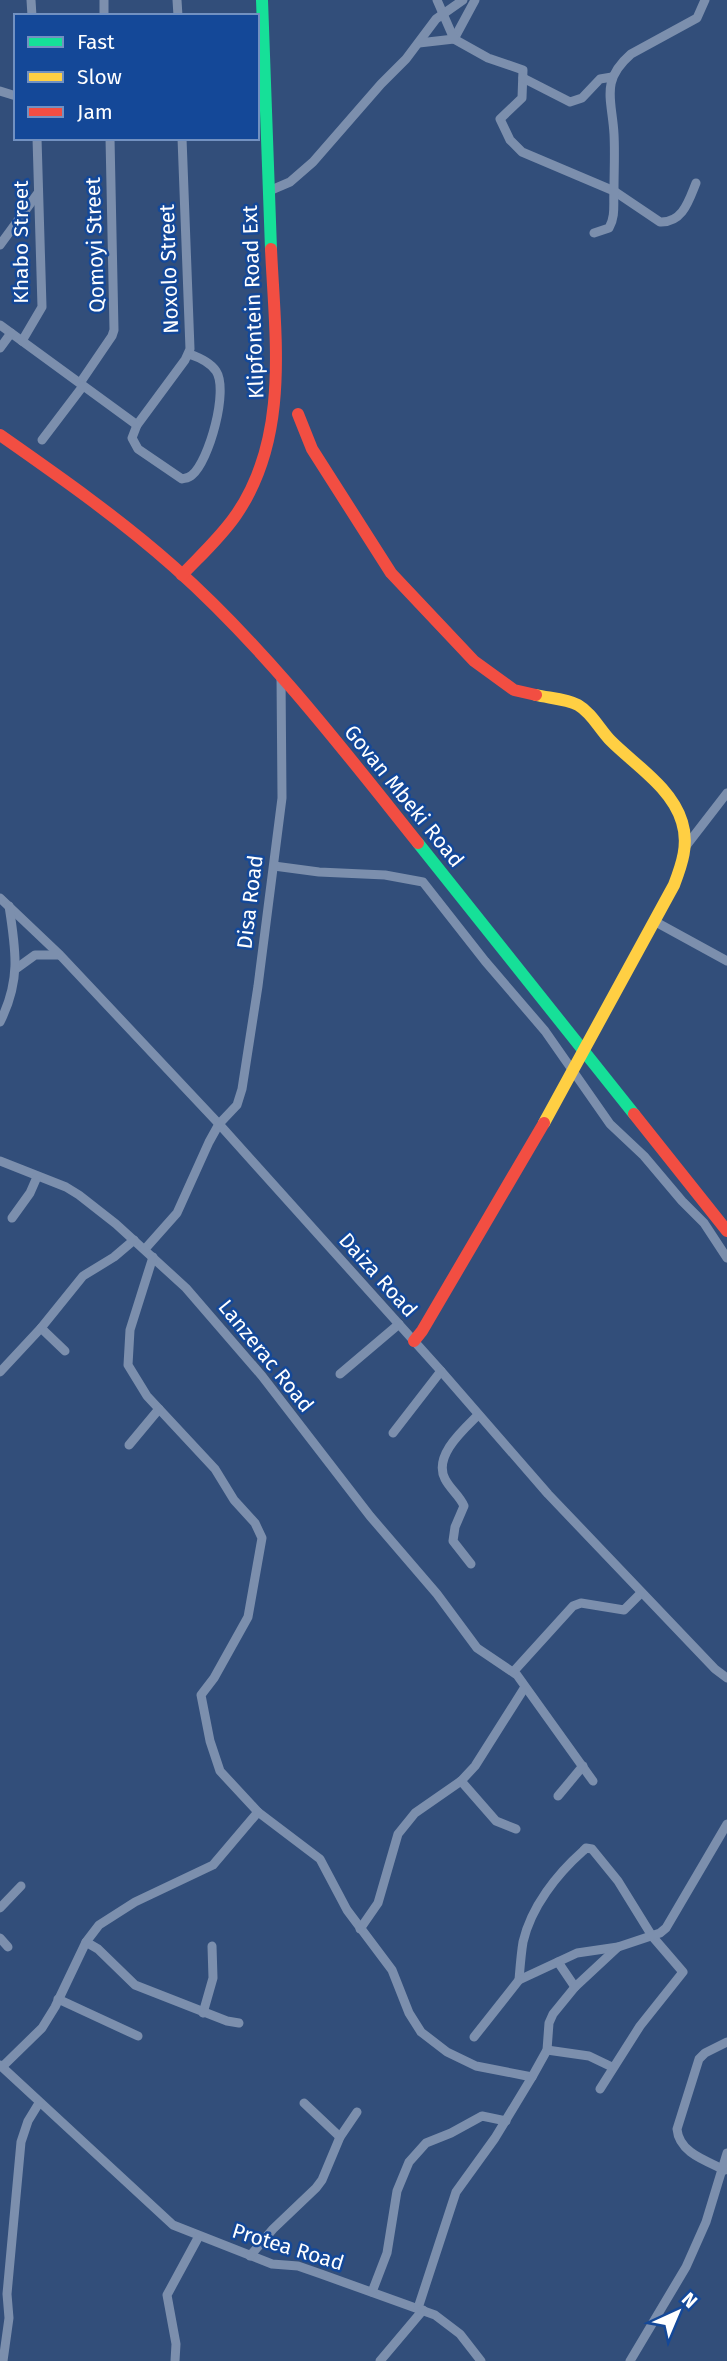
<svg xmlns="http://www.w3.org/2000/svg" width="727" height="2361" font-family="'Fira Sans',sans-serif">
<style>
.lines{fill:none;stroke-linecap:round;stroke-linejoin:round}
.street{stroke:#7c8fad;stroke-width:9}
.fast{stroke:#16e098;stroke-width:12}
.slow{stroke:#ffcf43;stroke-width:12}
.jam{stroke:#f24e42;stroke-width:12}
.labels{text-anchor:middle;dominant-baseline:central;stroke-width:5;stroke-linejoin:round;paint-order:stroke}
.street-label{font-size:21px;fill:#fff;stroke:#144898}
</style>
<rect width="100%" height="100%" fill="#324e7a"/>
<g class="lines">
<g class="street">
<polyline points="31,0 32,16"/>
<polyline points="104,0 104,16"/>
<polyline points="177,0 178,16"/>
<path d="M475,0L454,39L488,58L523,70L522,98L500,119L510,140L522,152L614,191L660,222C683,223 689,200 696,183"/>
<polyline points="419,43 454,39 437,0"/>
<polyline points="523,78 570,102 582,98 600,79 612,77"/>
<polyline points="0,91 16,96"/>
<path d="M182,138L190,349L185,360L137,425L132,438L138,449L182,479C186,478 189,478 192,475C209,461 229,390 216,371C210,362 198,357 189,354"/>
<polyline points="269,191 290,182 313,162 381,84 406,59 436,19 463,0"/>
<path d="M594,233L609,228C616,216 613,203 614,190C614,171 615,153 614,134C612,99 600,81 631,54L697,18L705,0"/>
<polyline points="0,245 38,193"/>
<polyline points="0,325 137,425"/>
<polyline points="22,341 42,307 37,138"/>
<polyline points="0,348 11,333"/>
<polyline points="80,383 112,336 114,330 110,138"/>
<polyline points="42,440 83,386"/>
<polyline points="686,846 727,793"/>
<polyline points="274,866 319,872 385,875 423,882 485,961 545,1031 610,1124 644,1156 682,1201 704,1223 727,1258"/>
<polyline points="0,898 60,955 219,1124 441,1371 548,1494 715,1669 727,1678"/>
<polyline points="654,921 727,961"/>
<polyline points="17,968 35,955 59,955"/>
<path d="M0,1022C21,980 16,951 9,906"/>
<polyline points="0,1161 66,1187 79,1195 116,1224 186,1288 262,1376 370,1516 437,1594 477,1648 517,1675 593,1781"/>
<polyline points="12,1218 30,1193 37,1177"/>
<polyline points="145,1249 177,1213 209,1142 219,1124 237,1105 242,1089 258,986 282,798 281,676"/>
<polyline points="153,1257 130,1330 128,1365 147,1396 215,1469 234,1500 255,1523 262,1538 248,1617 214,1678 201,1695 210,1741 220,1771 258,1812 320,1859 347,1910 392,1970 409,2013 421,2032 447,2052 476,2066 532,2077"/>
<polyline points="41,1328 65,1351"/>
<polyline points="0,1372 41,1328 83,1276 114,1257 134,1240"/>
<polyline points="340,1374 399,1324"/>
<polyline points="393,1433 441,1371"/>
<polyline points="129,1445 159,1409"/>
<path d="M471,1564L453,1541L455,1527L464,1506C460,1496 450,1489 445,1479C433,1456 463,1430 478,1415"/>
<polyline points="514,1671 573,1606 581,1603 624,1610 640,1594"/>
<polyline points="461,1781 496,1821 516,1829"/>
<polyline points="558,1796 583,1766"/>
<polyline points="0,1908 21,1886"/>
<polyline points="360,1929 378,1903 398,1834 415,1813 461,1781 475,1766 525,1687"/>
<polyline points="0,1938 8,1947"/>
<polyline points="86,1942 98,1949 135,1985 227,2021 239,2023"/>
<polyline points="558,1962 575,1987"/>
<path d="M519,1980C520,1968 521,1954 523,1942C531,1907 557,1874 583,1851L586,1848L592,1849L618,1881L652,1936L683,1972L640,2026L600,2089"/>
<polyline points="58,1999 138,2036"/>
<polyline points="203,2013 213,1978 212,1946"/>
<polyline points="474,2037 519,1980 577,1953 618,1947 660,1933 666,1928 727,1824"/>
<polyline points="547,2050 589,2056 612,2067"/>
<polyline points="0,2065 173,2225 272,2264 298,2266 321,2274 435,2315 460,2334 481,2361"/>
<polyline points="2,2067 42,2028 55,2007 86,1942 99,1925 135,1902 213,1865 258,1812"/>
<polyline points="304,2103 340,2137"/>
<path d="M725,2170C707,2161 679,2153 677,2129L699,2059L705,2053L727,2042"/>
<polyline points="250,2256 273,2229 316,2188 322,2180 340,2137 357,2112"/>
<polyline points="372,2292 387,2253 397,2191 409,2162 426,2143 451,2133 482,2116 506,2121"/>
<polyline points="418,2308 456,2192 495,2138 532,2077 547,2050 549,2023 553,2014 575,1987 618,1947"/>
<polyline points="3,2361 9,2318 7,2294 21,2142 28,2121 39,2103"/>
<polyline points="175,2361 176,2344 167,2295 199,2236"/>
<polyline points="380,2361 423,2310"/>
<polyline points="630,2361 686,2267 706,2222 727,2153"/>
</g>
<g class="fast">
<polyline points="262,0 271,249"/>
<polyline points="418,843 634,1114"/>
</g>
<path class="slow" d="M536,695C549,698 567,699 578,705C592,713 600,730 611,741C635,765 672,788 682,822C689,844 682,864 674,885L544,1123"/>
<g class="jam">
<polyline points="298,414 312,449 391,573 474,661 514,690 536,695"/>
<path d="M0,435C60,477 120,519 174,567C266,649 342,748 418,843"/>
<path d="M182,575C200,556 221,537 236,515C290,437 275,338 271,249"/>
<polyline points="634,1114 727,1231"/>
<polyline points="414,1341 422,1331 544,1123"/>
</g>
</g>
<g class="labels">
<g class="street-label">
<text transform="translate(21 242) rotate(-90)">Khabo Street</text>
<text transform="translate(95 245) rotate(-92)">Qomoyi Street</text>
<text transform="translate(169 269) rotate(-92)">Noxolo Street</text>
<text transform="translate(253 302) rotate(-92)">Klipfontein Road Ext</text>
<text transform="translate(404 796) rotate(51)">Govan Mbeki Road</text>
<text transform="translate(250 902) rotate(-83)">Disa Road</text>
<text transform="translate(378 1275) rotate(48)">Daiza Road</text>
<text transform="translate(266 1356) rotate(51)">Lanzerac Road</text>
<text transform="translate(288 2247) rotate(17)">Protea Road</text>
</g>
</g>
<rect x="14" y="14" width="245" height="126" fill="#144898" stroke="#7291c1" stroke-width="2"/>
<rect x="28" y="37" width="35" height="10" fill="#16e098" stroke="#7291c1" stroke-width="2"/>
<text x="77" y="49" font-size="21" fill="#ffffff">Fast</text>
<rect x="28" y="72" width="35" height="10" fill="#ffcf43" stroke="#7291c1" stroke-width="2"/>
<text x="77" y="84" font-size="21" fill="#ffffff">Slow</text>
<rect x="28" y="107" width="35" height="10" fill="#f24e42" stroke="#7291c1" stroke-width="2"/>
<text x="77" y="119" font-size="21" fill="#ffffff">Jam</text>
<g transform="translate(678 2312) rotate(44)" stroke="#144898" stroke-width="5" paint-order="stroke">
<path d="M0-5L12 26L0 18L-12 26Z" fill="#ffffff"/>
<text y="-10" font-size="19" font-weight="bold" text-anchor="middle" fill="#ffffff">N</text>
</g>
</svg>
